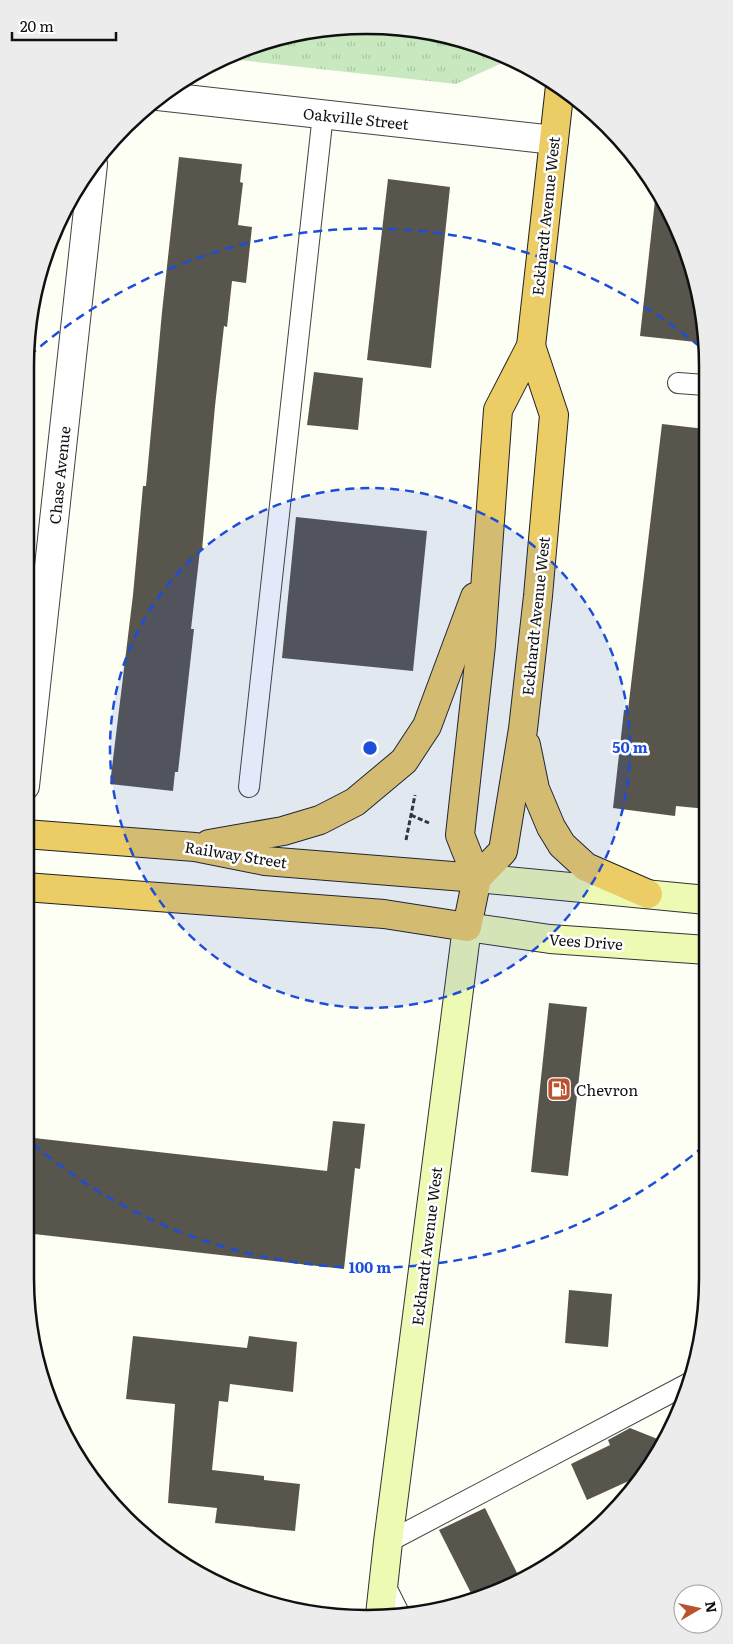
<svg xmlns="http://www.w3.org/2000/svg" width="733" height="1644" font-family="Literata,serif">
<style>
.grass{fill:url(#grass-tufts)}
.building{fill:#58554d}
.lines{fill:none;stroke-linecap:round;stroke-linejoin:round}
.lane-casing{stroke:#434343;stroke-width:22}
.street-casing{stroke:#434343;stroke-width:30}
.secondary-casing{stroke:#323232;stroke-width:30}
.highway-casing{stroke:#212121;stroke-width:30}
.path{stroke:#323232;stroke-width:3;stroke-dasharray:5 2.5;stroke-linecap:butt}
.lane{stroke:#fff;stroke-width:20}
.street{stroke:#fff;stroke-width:28}
.secondary{stroke:#edfab3;stroke-width:28}
.highway{stroke:#eccc65;stroke-width:28}
.ring{fill:none;stroke:#1d4ed8;stroke-width:2.5;stroke-dasharray:9 6}
.labels{text-anchor:middle;dominant-baseline:central;stroke-width:5;stroke-linejoin:round;paint-order:stroke}
.street-label{font-size:15px;fill:#101010;stroke:#fff}
.poi-label{font-size:15px;fill:#101010;stroke:#fff;text-anchor:start}
.rim{fill:none;stroke:#101010;stroke-width:2.5}
.centre{fill:#1d4ed8;stroke:#fff;stroke-width:2.5}
.ring-label{font-size:15px;text-anchor:middle;font-weight:bold;fill:#1d4ed8;stroke:#fff;stroke-width:5;stroke-linejoin:round;paint-order:stroke}
</style>
<defs>
<pattern id="grass-tufts" width="24" height="20" patternUnits="userSpaceOnUse" patternTransform="scale(1.25)"><rect width="24" height="20" fill="#c8e8bf"/><path d="M3 7l-1-3M5 7V3M7 7l1-3M15 17l-1-3M17 17v-4M19 17l1-3" fill="none" stroke="#abc6a3"/></pattern>
</defs>
<rect width="100%" height="100%" fill="#fdfef4"/>
<polygon class="grass" points="344,26 411,28 477,43 502,56 502,63 456,84 221,58 278,37"/>
<g class="building">
<polygon points="179,157 242,164 240,182 243,183 238,225 252,227 246,283 232,281 227,327 224,326 215,406 202,550 200,550 191,629 194,629 178,772 175,772 173,791 110,784 133,595 143,486 146,486 162,312"/>
<polygon points="388,179 450,187 431,368 367,360"/>
<polygon points="656,191 682,236 705,322 705,343 640,336"/>
<polygon points="314,372 363,378 358,430 307,425"/>
<polygon points="662,424 705,429 707,809 676,806 675,816 613,808 624,710 628,710"/>
<polygon points="296,517 427,531 413,671 282,658"/>
<polygon points="549,1003 587,1007 568,1176 531,1172"/>
<polygon points="333,1121 365,1124 360,1169 355,1168 344,1269 25,1233 25,1137 327,1171"/>
<polygon points="569,1290 612,1294 608,1347 565,1343"/>
<polygon points="133,1336 247,1348 249,1336 297,1342 293,1392 230,1384 228,1402 219,1401 212,1470 264,1476 264,1480 300,1484 295,1531 215,1523 217,1508 168,1503 175,1404 126,1399"/>
<polygon points="630,1428 665,1442 662,1448 644,1474 587,1500 571,1464 610,1445 608,1440"/>
<polygon points="485,1508 521,1581 475,1601 439,1530"/>
</g>
<g class="lines">
<g class="lane-casing">
<g id="lane">
<polyline points="678,383 705,385"/>
<polyline points="249,787 323,114"/>
<polyline points="388,1542 691,1382"/>
</g>
</g>
<g class="street-casing">
<g id="street">
<polyline points="158,96 554,140"/>
<polyline points="25,786 93,164"/>
<polyline points="383,1590 396,1616"/>
</g>
</g>
<g class="secondary-casing">
<g id="secondary">
<polyline points="477,878 707,900"/>
<polyline points="380,1615 388,1542 467,927 550,939 707,950"/>
</g>
</g>
<g class="highway-casing">
<g id="highway">
<polyline points="526,745 535,789 551,827 562,845 586,867 648,894"/>
<polyline points="25,834 195,847 265,861 477,878"/>
<polyline points="209,844 283,831 320,820 355,802 404,761 427,726 475,597"/>
<polyline points="477,878 503,851 523,729 538,596 554,415 531,346"/>
<polyline points="25,887 384,914 467,927 477,878 460,835 481,645 498,410 531,346 560,86"/>
</g>
</g>
<g class="path">
<polyline points="411,815 429,823"/>
<polyline points="406,840 415,795"/>
</g>
<use href="#lane" class="lane"/>
<use href="#street" class="street"/>
<use href="#secondary" class="secondary"/>
<use href="#highway" class="highway"/>
</g>
<circle cx="370" cy="748" r="260" fill="#1d4ed8" fill-opacity=".12"/>
<g class="ring">
<circle cx="370" cy="748" r="260"/>
<path d="M704 1146A520 520 0 0 1 25 1137M29 356A520 520 0 0 1 704 350"/>
</g>
<defs>
<g id="fuel-square" transform="scale(1.25)"><rect x="-9" y="-9" width="18" height="18" rx="4" fill="#b9532f" stroke="#fff"/><path d="M-5.5-6h7V0h2V4h1.3V-2.5L3-4.5l.8-.8L6-3V5H2.5V1h-1V6h-7ZM-4.2-4.7v3.2H.2V-4.7Z" fill="#fff"/></g>
</defs>
<g fill-rule="evenodd">
<use href="#fuel-square" x="559" y="1089"/>
</g>
<g class="labels">
<g class="street-label">
<text transform="translate(356 118) rotate(6)">Oakville Street</text>
<text transform="translate(545 216) rotate(-84)">Eckhardt Avenue West</text>
<text transform="translate(59 475) rotate(-84)">Chase Avenue</text>
<text transform="translate(535 616) rotate(-84)">Eckhardt Avenue West</text>
<text transform="translate(236 854) rotate(9)">Railway Street</text>
<text transform="translate(586 941) rotate(4)">Vees Drive</text>
<text transform="translate(426 1246) rotate(-83)">Eckhardt Avenue West</text>
</g>
<g class="poi-label">
<text x="576" y="1089">Chevron</text>
</g>
</g>
<path d="M0 0H733V1644H0ZM366 34H367A332 332 0 0 1 699 366V1278A332 332 0 0 1 367 1610H366A332 332 0 0 1 34 1278V366A332 332 0 0 1 366 34Z" fill="#ececec" fill-rule="evenodd"/>
<path class="rim" d="M366 34H367A332 332 0 0 1 699 366V1278A332 332 0 0 1 367 1610H366A332 332 0 0 1 34 1278V366A332 332 0 0 1 366 34Z"/>
<circle cx="370" cy="748" r="8" class="centre"/>
<g class="ring-label">
<text x="630" y="753">50 m</text>
<text x="370" y="1273">100 m</text>
</g>
<g transform="translate(698 1609) rotate(81)"><circle r="24" fill="#ffffff" stroke="#9f9f9f"/>
<path d="M0-4L9 19L0 12L-9 19Z" fill="#b9532f"/>
<text y="-8" font-size="14" font-weight="bold" text-anchor="middle" fill="#101010">N</text>
</g>
<path d="M12 32v8h104v-8" fill="none" stroke="#101010" stroke-width="2.5"/>
<text x="20" y="32" font-size="15" fill="#101010" stroke="#ffffff" stroke-width="4" paint-order="stroke">20 m</text>
</svg>
